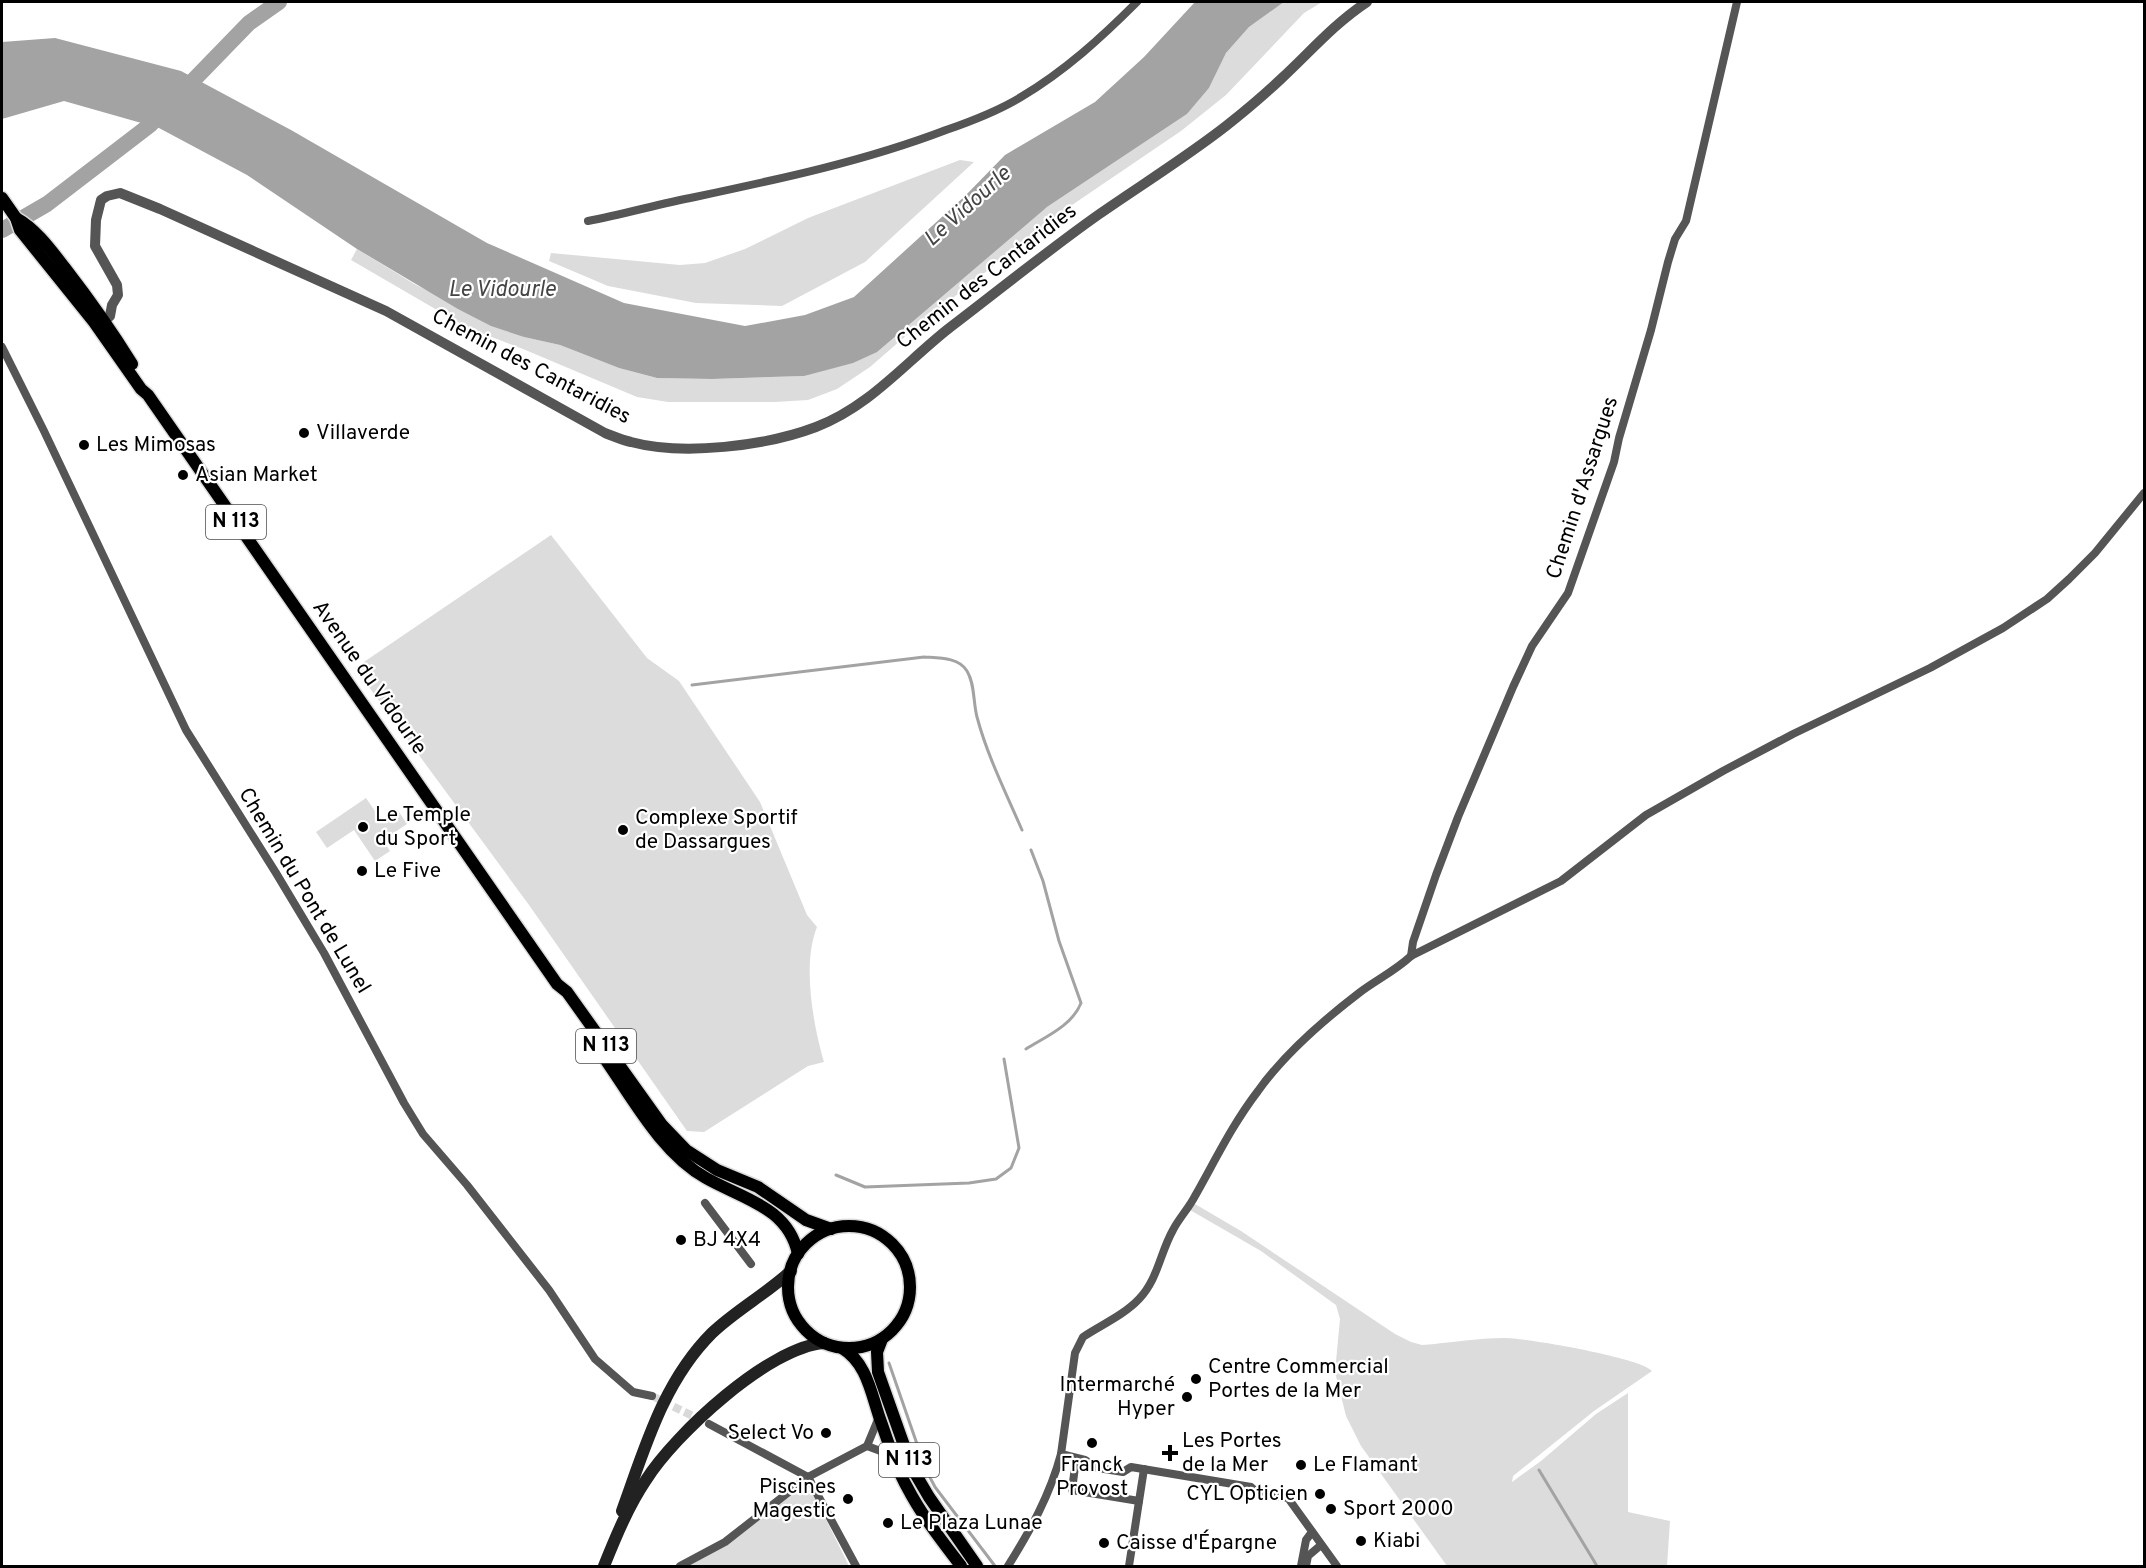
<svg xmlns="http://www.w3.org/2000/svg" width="2146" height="1568" font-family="Overpass,sans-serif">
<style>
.green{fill:#dcdcdc}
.water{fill:#a3a3a3}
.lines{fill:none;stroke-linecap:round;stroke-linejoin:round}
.stream{stroke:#a3a3a3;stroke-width:3}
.river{stroke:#a3a3a3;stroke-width:16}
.minor-tunnel{stroke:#d9d9d9;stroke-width:8;stroke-dasharray:8 4;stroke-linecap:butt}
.primary-casing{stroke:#dbdbdb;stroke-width:15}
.minor{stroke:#555;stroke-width:8}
.tertiary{stroke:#555;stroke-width:10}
.secondary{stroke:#222;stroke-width:12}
.primary{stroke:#000;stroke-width:12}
.poi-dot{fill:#000;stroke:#fff;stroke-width:2}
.labels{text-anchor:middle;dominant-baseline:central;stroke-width:4.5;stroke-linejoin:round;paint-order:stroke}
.shield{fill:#fff;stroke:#4c4c4c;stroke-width:1.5}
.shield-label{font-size:20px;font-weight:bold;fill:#000}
.street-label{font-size:21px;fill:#000;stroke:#fff}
.poi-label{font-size:21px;fill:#000;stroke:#fff;text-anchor:start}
.water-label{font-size:22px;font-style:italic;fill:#444;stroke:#fff}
</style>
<rect width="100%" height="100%" fill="#fff"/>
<g class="green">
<polygon points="1284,2 1322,2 1304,13 1226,95 1181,131 1072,205 1025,241 916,327 870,367 837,389 808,400 775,402 668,402 637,397 523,349 468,328 351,260 357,249 416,285 524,337 560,345 619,368 657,378 712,379 804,376 1047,207 1187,114 1209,88 1226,53 1249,27"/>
<polygon points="960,160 974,162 865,262 782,306 696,303 608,286 549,261 551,253 680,265 705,263 745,249 808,218"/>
<path d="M551,535L647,658L679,681L760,802L807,915L817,927C802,964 813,1024 824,1062L808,1066L704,1132L687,1131L529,905L355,668Z"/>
<polygon points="366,798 381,820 397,809 407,824 383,840 390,851 375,861 354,830 327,848 316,832"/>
<path d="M1195,1204L1241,1231L1395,1334L1411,1342L1422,1345C1449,1343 1477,1338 1505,1338C1526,1338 1642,1358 1652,1371L1594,1411L1513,1476L1512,1482L1541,1461L1596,1414L1628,1393V1512L1670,1521L1667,1566H1447L1361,1446L1346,1416L1335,1372L1340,1319L1336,1305L1261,1251L1190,1210Z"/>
<polygon points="799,1490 812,1491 849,1566 685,1566 722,1545"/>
</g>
<polygon class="water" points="1195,2 1284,2 1249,27 1226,53 1209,88 1187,114 1047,207 877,352 853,363 804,376 712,379 657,378 619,368 560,345 524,337 491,326 458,309 357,249 247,175 159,128 64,101 2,119 2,42 55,38 181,71 291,130 487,243 624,303 745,326 805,315 854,297 965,196 1005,155 1095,102 1144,57"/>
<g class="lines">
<g class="stream">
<path d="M692,685L924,657C938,658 959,657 967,671C975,684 973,702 977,717C987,755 1006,793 1022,830"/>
<path d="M1026,1049C1045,1037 1072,1026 1081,1003L1059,941L1043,881L1031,850"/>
<polyline points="836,1175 865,1187 969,1183 996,1179 1011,1168 1019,1148 1004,1059"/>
<polyline points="889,1363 926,1470 935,1487 995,1566"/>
<polyline points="1539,1470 1597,1566"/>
</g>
<polyline class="river" points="2,230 47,204 150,125 249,23 279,2"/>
<polyline class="minor-tunnel" points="652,1396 703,1421"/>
<g class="primary-casing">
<g id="primary">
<polyline points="2,198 16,218 20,230 94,322 141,389 148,395 557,984 567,992 662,1125 686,1150 717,1170 758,1187 806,1220 831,1229"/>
<path d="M16,218C36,229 51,250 65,268C89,299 111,330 132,364"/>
<path d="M603,1056C632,1097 661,1153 706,1178C743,1199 788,1207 798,1254"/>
<circle cx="849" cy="1287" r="61"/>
<polyline points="882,1339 877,1352 878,1372 912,1468 929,1497 977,1566"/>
<path d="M842,1348C867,1363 871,1393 880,1419C888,1441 895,1466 907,1487C922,1516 942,1541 961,1566"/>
</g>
</g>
<g class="minor">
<path d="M588,221C624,214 659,204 695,197C780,179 865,161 946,130C972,121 998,111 1021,97C1065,71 1102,37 1137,2"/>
<polyline points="2,347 44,431 186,730 276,873 324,953 404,1103 423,1134 467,1185 549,1290 595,1359 633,1392 652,1396"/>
<polyline points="1411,956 1413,942 1436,875 1458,817 1513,687 1532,646 1568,593 1614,462 1619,438 1651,330 1668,262 1675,239 1686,221 1737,2"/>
<polyline points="705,1203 751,1264"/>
<polyline points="709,1424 808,1477"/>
<polyline points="867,1446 894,1456"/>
<polyline points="1061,1454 1085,1460 1098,1468 1123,1472 1131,1467 1251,1487 1259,1494 1288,1498 1337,1566"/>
<polyline points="1076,1459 1072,1490 1139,1501"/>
<polyline points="808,1477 856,1566"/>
<polyline points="680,1566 725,1542 808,1477 867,1446 879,1417"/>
<path d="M1008,1566C1030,1531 1050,1495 1061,1454L1075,1353L1083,1337C1101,1325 1124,1315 1139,1299C1158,1279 1160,1253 1173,1230C1179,1218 1189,1208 1195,1196C1216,1159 1232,1125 1258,1091C1283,1056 1325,1019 1359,993C1376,980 1395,971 1411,956L1561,881L1646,815L1723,771L1793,734L1930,668L2003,628L2047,599L2069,579L2095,553L2144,493"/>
<polyline points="1129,1566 1144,1469"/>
<polyline points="1301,1566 1306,1540 1312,1532"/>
<polyline points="1306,1566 1308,1556 1321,1545"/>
</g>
<path class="tertiary" d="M105,320L110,316L112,305L118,295L117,285L95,246L96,220L101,200L107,196L120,193L160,209L386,311L605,433C613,436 622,440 631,442C683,456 766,446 816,427C869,407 905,363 948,329C998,291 1047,251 1098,215C1141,185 1185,158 1226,126C1245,111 1264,95 1282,78C1310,52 1335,23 1367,2"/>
<g class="secondary">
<path d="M622,1511C645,1448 663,1382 712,1333C736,1310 766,1294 791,1271"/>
<path d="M604,1566C616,1536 628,1507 646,1480C675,1434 769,1347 824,1343"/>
</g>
<use href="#primary" class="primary"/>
</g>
<g class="poi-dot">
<circle cx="304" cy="433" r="6"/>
<circle cx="84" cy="445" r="6"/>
<circle cx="183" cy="475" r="6"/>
<circle cx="363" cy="827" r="6"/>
<circle cx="623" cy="830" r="6"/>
<circle cx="362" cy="871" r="6"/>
<circle cx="681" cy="1240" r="6"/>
<circle cx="1196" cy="1379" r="6"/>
<circle cx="1187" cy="1397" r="6"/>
<circle cx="826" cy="1433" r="6"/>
<circle cx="1092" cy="1443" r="6"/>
<path d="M1167 1444h6v6h6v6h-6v6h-6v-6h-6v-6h6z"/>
<circle cx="1301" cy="1465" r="6"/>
<circle cx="1320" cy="1494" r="6"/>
<circle cx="848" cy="1499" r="6"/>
<circle cx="1331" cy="1509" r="6"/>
<circle cx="888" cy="1523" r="6"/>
<circle cx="1361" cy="1541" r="6"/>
<circle cx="1104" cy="1543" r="6"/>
</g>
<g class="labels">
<g class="shield">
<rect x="206" y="505" width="60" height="34" rx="4.5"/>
<rect x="576" y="1029" width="60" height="34" rx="4.5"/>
<rect x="879" y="1443" width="60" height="34" rx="4.5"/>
</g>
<g class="shield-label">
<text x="236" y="522">N 113</text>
<text x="606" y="1046">N 113</text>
<text x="909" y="1460">N 113</text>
</g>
<g class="street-label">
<text transform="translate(987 277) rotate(-38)">Chemin des Cantaridies</text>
<text transform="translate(531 367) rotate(28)">Chemin des Cantaridies</text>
<text transform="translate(1583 488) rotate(-72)">Chemin d'Assargues</text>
<text transform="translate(369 678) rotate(55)">Avenue du Vidourle</text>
<text transform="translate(304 891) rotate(59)">Chemin du Pont de Lunel</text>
</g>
<g class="poi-label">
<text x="316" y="433">Villaverde</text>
<text x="96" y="445">Les Mimosas</text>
<text x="195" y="475">Asian Market</text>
<text x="375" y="815">Le Temple<tspan x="375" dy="24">du Sport</tspan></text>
<text x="635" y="818">Complexe Sportif<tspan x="635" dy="24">de Dassargues</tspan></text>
<text x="374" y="871">Le Five</text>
<text x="693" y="1240">BJ 4X4</text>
<text x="1208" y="1367">Centre Commercial<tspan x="1208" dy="24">Portes de la Mer</tspan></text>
<text x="1175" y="1385" text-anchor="end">Intermarché<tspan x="1175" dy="24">Hyper</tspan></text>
<text x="814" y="1433" text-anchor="end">Select Vo</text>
<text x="1182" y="1441">Les Portes<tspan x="1182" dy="24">de la Mer</tspan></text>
<text x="1092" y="1465" text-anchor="middle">Franck<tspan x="1092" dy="24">Provost</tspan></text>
<text x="1313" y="1465">Le Flamant</text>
<text x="836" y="1487" text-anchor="end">Piscines<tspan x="836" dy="24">Magestic</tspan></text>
<text x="1308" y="1494" text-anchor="end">CYL Opticien</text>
<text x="1343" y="1509">Sport 2000</text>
<text x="900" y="1523">Le Plaza Lunae</text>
<text x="1373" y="1541">Kiabi</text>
<text x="1116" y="1543">Caisse d'Épargne</text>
</g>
<g class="water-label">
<text transform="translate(968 207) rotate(-42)">Le Vidourle</text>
<text x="502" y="290">Le Vidourle</text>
</g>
</g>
<rect width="2146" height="1568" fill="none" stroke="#000000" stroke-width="6"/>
</svg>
